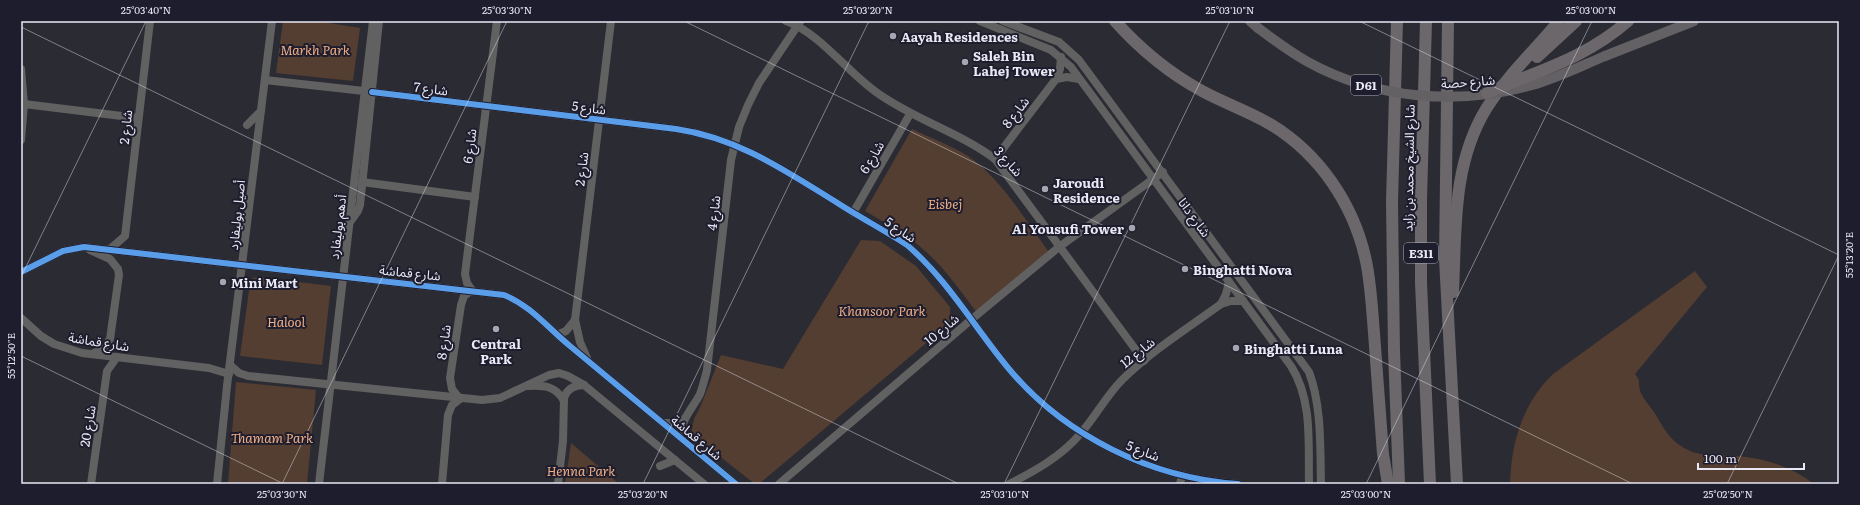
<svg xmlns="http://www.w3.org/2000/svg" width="1860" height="505" font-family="Literata,'Noto Sans Arabic',serif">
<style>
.green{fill:#543d31}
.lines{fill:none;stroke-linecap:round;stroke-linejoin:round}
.minor{stroke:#626162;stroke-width:8}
.major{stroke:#646164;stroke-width:10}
.highway{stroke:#6b676a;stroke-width:12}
.major-bridge{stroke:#646164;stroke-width:10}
.highway-bridge{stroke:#6b676a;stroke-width:12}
.cycleway-casing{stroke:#1e1d2e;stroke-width:8}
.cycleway{stroke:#5a9eea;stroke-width:6}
.ticks{fill:none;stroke:#e9e9f5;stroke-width:1;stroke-opacity:0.45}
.poi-dot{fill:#a6a6b1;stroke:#1e1d2e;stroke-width:1.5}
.labels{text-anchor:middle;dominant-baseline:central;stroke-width:4;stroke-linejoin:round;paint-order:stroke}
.shield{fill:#1e1d2e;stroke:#acacb9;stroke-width:1}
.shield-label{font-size:12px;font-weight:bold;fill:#e9e9f5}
.poi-label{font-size:13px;font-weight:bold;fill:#e9e9f5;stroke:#1e1d2e;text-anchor:start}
.park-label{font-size:13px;font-style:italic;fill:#efae86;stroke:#1e1d2e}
.street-label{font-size:13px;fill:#e9e9f5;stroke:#1e1d2e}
.neatline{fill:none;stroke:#e9e9f5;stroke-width:1.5}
.ticks-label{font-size:10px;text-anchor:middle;fill:#e9e9f5}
</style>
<rect width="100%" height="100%" fill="#2b2b34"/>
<g class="green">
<polygon points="283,21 317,21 360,28 353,81 276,73"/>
<path d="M912,129C930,138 951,145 968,156C1002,179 1027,223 1051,255L978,314C961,292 945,268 924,250C907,234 885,223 865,211Z"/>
<polygon points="861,240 880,241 916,266 950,307 950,323 759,484 755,484 691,434 694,419 701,405 721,355 783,369"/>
<path d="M1695,271L1707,287L1635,374L1639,380C1638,395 1646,400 1654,412C1661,423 1667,436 1678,444C1699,459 1713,454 1737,456C1764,458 1792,467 1814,484H1510C1511,442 1523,403 1553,374Z"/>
<polygon points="258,277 331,286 322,365 240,356 250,283 253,278"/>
<polygon points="236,382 316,390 307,484 228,484"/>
<polygon points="571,443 619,484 565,484"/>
</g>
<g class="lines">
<g class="minor">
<path d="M786,21C821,34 845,70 876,92C913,119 959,132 995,159L1144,361"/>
<path d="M980,21L1051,50L1071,67L1291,366C1313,401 1308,444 1309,484"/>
<path d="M1003,21L1059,42L1079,60L1309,372C1322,407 1320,447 1321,484"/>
<polyline points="21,69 24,104 21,140"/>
<polyline points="1056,79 1067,77 1079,79"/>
<polyline points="265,80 364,91"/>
<path d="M372,92L676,129C738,138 784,170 836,202C859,217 884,230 907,245C948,280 974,327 1009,369C1065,436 1151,478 1238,484"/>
<polyline points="24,104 138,118"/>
<polyline points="247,125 261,111"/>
<polyline points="995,159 1056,79 1060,69 1061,57"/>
<polyline points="362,182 475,197"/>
<polyline points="853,213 910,114"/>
<polyline points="350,222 358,211 360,205 379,21"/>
<polyline points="110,249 125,236 150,21"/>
<polyline points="90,250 110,259 118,269 119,275 110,339 104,348 92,354"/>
<path d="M21,272L63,251L84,247L504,295C530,305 549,329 570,346C626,392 681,438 736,484"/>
<polyline points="1221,304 1226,294 1229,282"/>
<polyline points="21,318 41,336 54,344 82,353 209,368 229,374"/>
<polyline points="557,335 566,331 575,320"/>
<polyline points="587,358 580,342 575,320 611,21"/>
<polyline points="230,365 239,373 248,376 482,400 500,398 549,375 559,373 568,376 584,385 704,484"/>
<path d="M528,386C544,385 556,386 564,401"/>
<polyline points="663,423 674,423 684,419"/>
<path d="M682,439C679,420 692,410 700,394C703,386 705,378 707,370L731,160L739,127L748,105L759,83L800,22"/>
<polyline points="660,466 675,460"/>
<polyline points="91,484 107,371 117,357"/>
<polyline points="217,484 227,386 272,21"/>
<polyline points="319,484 373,21"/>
<polyline points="442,484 448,415 452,405 460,399 452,389 450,378 461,305 464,296 472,290 467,283 465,274 497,21"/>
<path d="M558,484L563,441L564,398C567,389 574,385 584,385"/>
<polyline points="779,484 972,319 1059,247 1163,172"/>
<path d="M1009,484C1035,471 1062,456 1081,433C1096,416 1106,396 1122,380C1151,351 1188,328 1221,304L1231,301H1243"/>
<polyline points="1180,484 1182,475"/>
</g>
<g class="major">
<polyline points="1250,21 1258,28"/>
<polyline points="1605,56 1694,21"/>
</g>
<g class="highway">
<path d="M1115,21C1140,49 1169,73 1202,91C1224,103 1248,111 1270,124C1320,154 1354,205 1366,261C1371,285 1372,309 1374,333C1377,373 1380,414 1383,454L1388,484"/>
<polyline points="1397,21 1392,202 1394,351 1399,484"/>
<polyline points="1426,21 1421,200 1421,283 1430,484"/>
<polyline points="1448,21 1445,259 1457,484"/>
<polyline points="1537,57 1576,21"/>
<path d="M1453,292C1456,230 1452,165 1486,109C1506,77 1535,50 1559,21"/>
</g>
<path class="major-bridge" d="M1258,28C1274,40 1290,52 1308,62C1375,99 1459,106 1532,85C1557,78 1581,66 1605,56"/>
<path class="highway-bridge" d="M1487,93C1539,70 1583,60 1628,21"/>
<g class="cycleway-casing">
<g id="cycleway">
<path d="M372,92L676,129C738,138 784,170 836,202C859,217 884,230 907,245C948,280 974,327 1009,369C1065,436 1151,478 1238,484"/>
<path d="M21,272L63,251L84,247L504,295C530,305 549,329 570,346C626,392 681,438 736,484"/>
</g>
</g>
<use href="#cycleway" class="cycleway"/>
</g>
<path class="ticks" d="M684,21L1633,484M1359,21L1839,255M21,27L959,484M21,277L146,21M21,356L284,484M282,484L507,21M643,484L869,21M1004,484L1230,21M1366,484L1592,21M1727,484L1839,255"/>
<g class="poi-dot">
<circle cx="893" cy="36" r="4"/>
<circle cx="965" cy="62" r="4"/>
<circle cx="1045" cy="189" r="4"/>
<circle cx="1132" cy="228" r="4"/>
<circle cx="1185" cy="269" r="4"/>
<circle cx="223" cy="282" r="4"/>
<circle cx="496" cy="329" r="4"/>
<circle cx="1236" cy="348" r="4"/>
</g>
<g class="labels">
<g class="shield">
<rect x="1351" y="75" width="30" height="20" rx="3"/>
<rect x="1404" y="243" width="34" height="20" rx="3"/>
</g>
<g class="shield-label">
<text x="1366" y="85">D61</text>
<text x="1421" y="253">E311</text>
</g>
<g class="poi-label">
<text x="901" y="36">Aayah Residences</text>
<text x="973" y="55">Saleh Bin<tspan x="973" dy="15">Lahej Tower</tspan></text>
<text x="1053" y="182">Jaroudi<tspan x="1053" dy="15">Residence</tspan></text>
<text x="1124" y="228" text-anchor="end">Al Yousufi Tower</text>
<text x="1193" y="269">Binghatti Nova</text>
<text x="231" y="282">Mini Mart</text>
<text x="496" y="343" text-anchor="middle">Central<tspan x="496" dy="15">Park</tspan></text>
<text x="1244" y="348">Binghatti Luna</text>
</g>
<g class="park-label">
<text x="315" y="49">Markh Park</text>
<text x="945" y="203">Eisbej</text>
<text x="882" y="310">Khansoor Park</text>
<text x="286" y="321">Halool</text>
<text x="272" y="437">Thamam Park</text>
<text x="581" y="470">Henna Park</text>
</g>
<g class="street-label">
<text transform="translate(1468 81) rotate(-4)">شارع حصة</text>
<text transform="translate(431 88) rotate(7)">شارع 7</text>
<text transform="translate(589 107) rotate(7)">شارع 5</text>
<text transform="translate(1015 112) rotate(-53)">شارع 8</text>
<text transform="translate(125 127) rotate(-84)">شارع 2</text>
<text transform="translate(469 146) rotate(-83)">شارع 6</text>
<text transform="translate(871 157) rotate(-60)">شارع 6</text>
<text transform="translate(1009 161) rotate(48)">شارع 3</text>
<text transform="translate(1408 168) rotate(-89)">شارع الشيخ محمد بن زايد</text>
<text transform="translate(581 169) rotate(-83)">شارع 2</text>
<text transform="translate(713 213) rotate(-83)">شارع 4</text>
<text transform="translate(236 215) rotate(-84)">أصيل بوليفارد</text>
<text transform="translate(1195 217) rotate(54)">شارع دانا</text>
<text transform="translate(337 227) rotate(-83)">أدهم بوليفارد</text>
<text transform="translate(901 229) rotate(34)">شارع 5</text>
<text transform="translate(410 272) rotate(6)">شارع قماشة</text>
<text transform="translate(941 329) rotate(-40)">شارع 10</text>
<text transform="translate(99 341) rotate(9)">شارع قماشة</text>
<text transform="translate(443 342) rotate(-82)">شارع 8</text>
<text transform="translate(1137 352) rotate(-39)">شارع 12</text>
<text transform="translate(87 426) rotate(-81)">شارع 20</text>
<text transform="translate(697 437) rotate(40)">شارع قماشة</text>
<text transform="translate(1143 450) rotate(21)">شارع 5</text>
</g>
</g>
<rect width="1860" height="505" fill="none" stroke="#1e1d2e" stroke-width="44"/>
<path d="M1698 463v6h106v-6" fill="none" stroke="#e9e9f5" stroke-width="2"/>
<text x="1704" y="463" font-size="12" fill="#e9e9f5" stroke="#1e1d2e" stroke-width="3" paint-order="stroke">100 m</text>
<rect x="22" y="22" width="1816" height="461" class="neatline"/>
<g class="ticks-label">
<text x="146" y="14">25°03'40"N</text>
<text x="507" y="14">25°03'30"N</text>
<text x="868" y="14">25°03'20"N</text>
<text x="1230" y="14">25°03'10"N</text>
<text x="1591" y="14">25°03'00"N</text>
<text transform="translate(1849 255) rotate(-90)" y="4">55°13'20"E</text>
<text transform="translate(11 356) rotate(-90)" y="4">55°12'50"E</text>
<text x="282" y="498">25°03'30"N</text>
<text x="643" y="498">25°03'20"N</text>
<text x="1005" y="498">25°03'10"N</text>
<text x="1366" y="498">25°03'00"N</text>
<text x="1728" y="498">25°02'50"N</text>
</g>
</svg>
